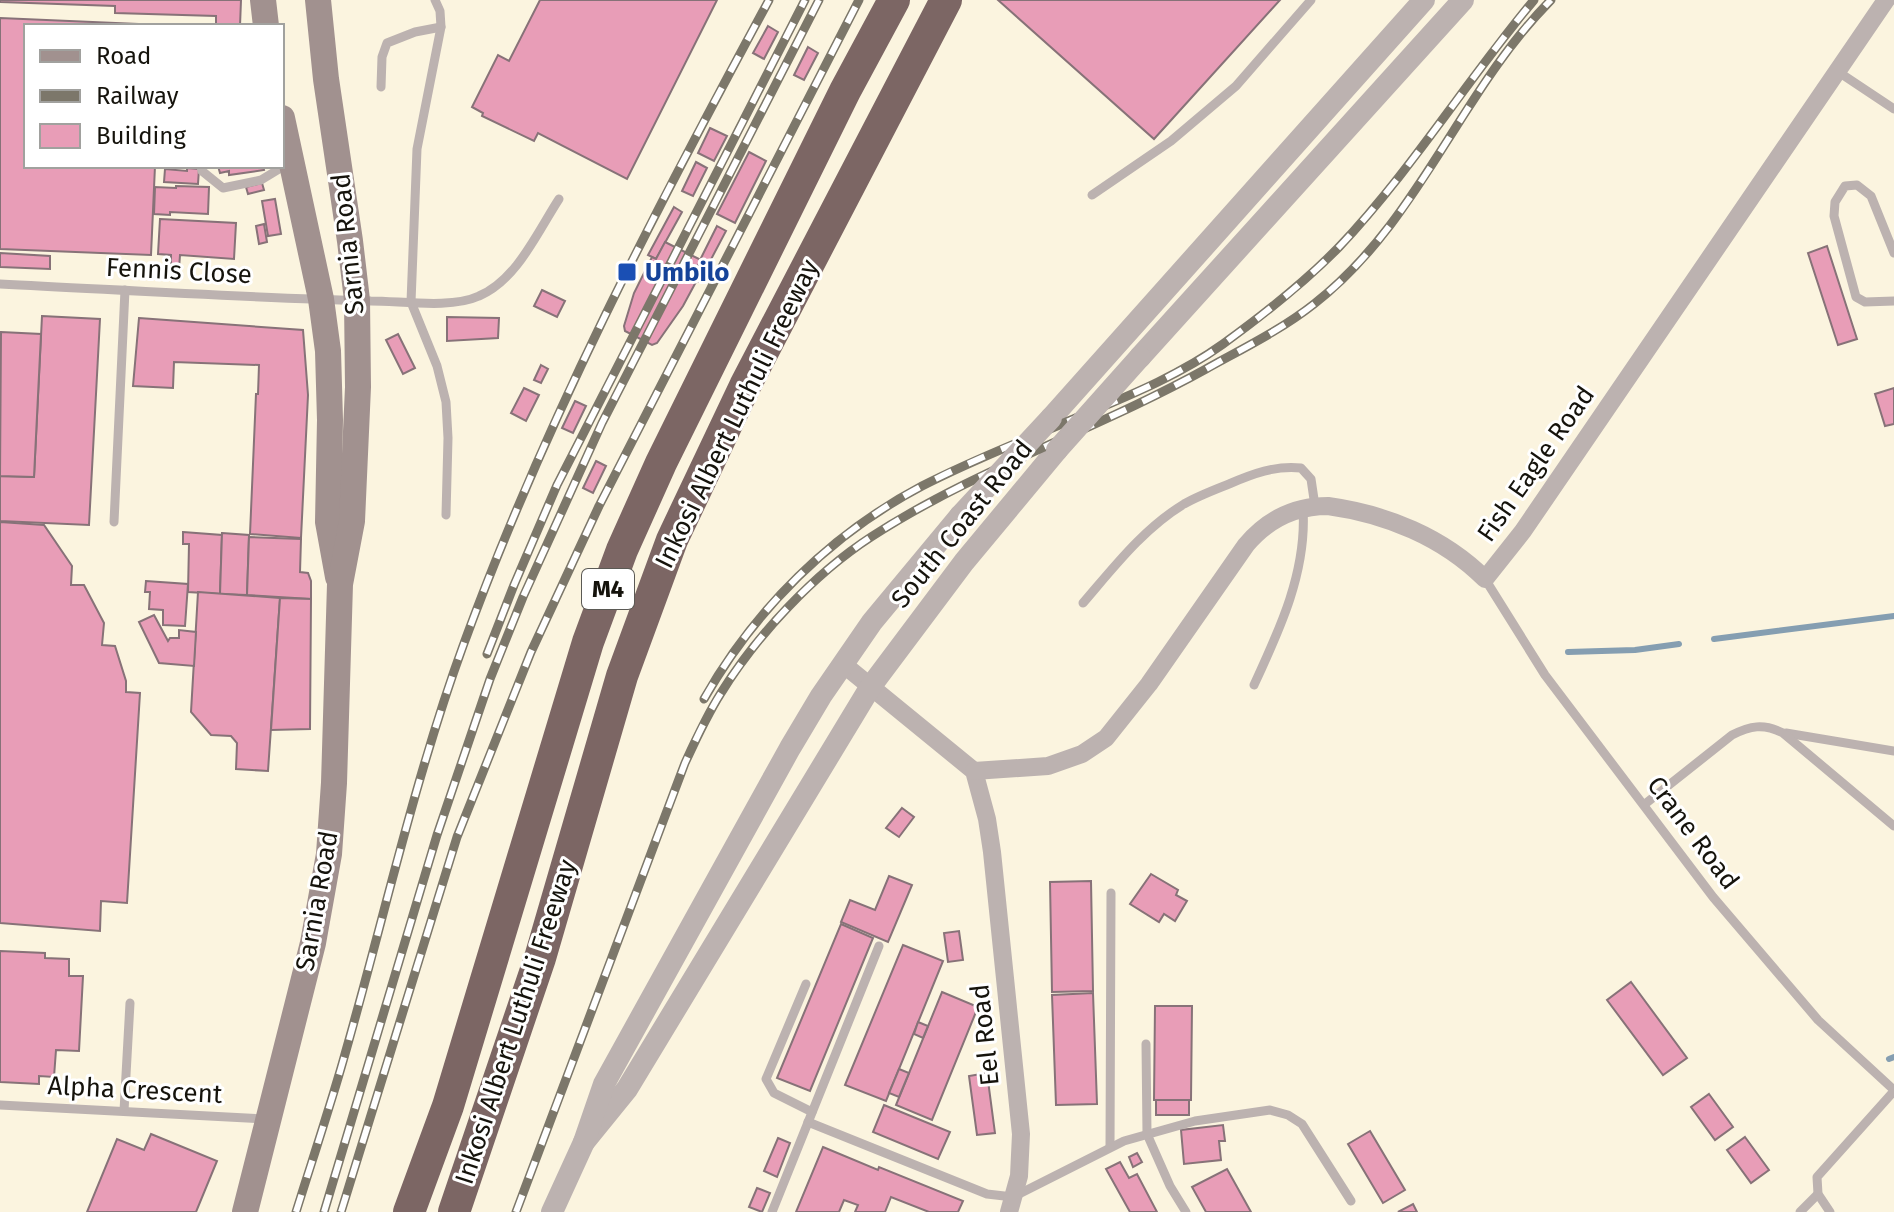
<svg xmlns="http://www.w3.org/2000/svg" width="1894" height="1212" font-family="'Fira Sans',sans-serif">
<style>
.lines{fill:none;stroke-linecap:round;stroke-linejoin:round}
.stream{stroke:#859eb1;stroke-width:6}
.building{fill:#e89db7;stroke:#877278;stroke-width:2}
.service{stroke:#bcb2b0;stroke-width:9}
.minor{stroke:#bcb2b0;stroke-width:18}
.tertiary{stroke:#bcb2b0;stroke-width:22}
.secondary{stroke:#a1918f;stroke-width:26}
.motorway{stroke:#7c6664;stroke-width:32}
.rail-casing{stroke:#7c776a;stroke-width:9}
.rail{stroke:#fff;stroke-width:6;stroke-dasharray:18;stroke-linecap:butt}
.tertiary-bridge{stroke:#bcb2b0;stroke-width:22}
.transit-dot{fill:#1a4fb4;stroke:#fff;stroke-width:3}
.labels{text-anchor:middle;dominant-baseline:central;stroke-width:6;stroke-linejoin:round;paint-order:stroke}
.shield{fill:#fff;stroke:#5b5a55;stroke-width:2}
.shield-label{font-size:24px;font-weight:bold;fill:#15130c}
.street-label{font-size:26px;fill:#15130c;stroke:#fff}
.transit-label{font-size:26px;font-weight:bold;fill:#164399;stroke:#fff;text-anchor:start}
</style>
<rect width="100%" height="100%" fill="#fbf4df"/>
<g class="lines">
<g class="stream">
<polyline points="1714,639 1894,616"/>
<polyline points="1568,652 1635,650 1679,644"/>
<polyline points="1889,1059 1894,1057"/>
</g>
</g>
<g class="building">
<polygon points="0,0 241,0 240,26 216,25 216,16 115,13 115,6 0,2"/>
<polygon points="540,0 717,0 627,179 538,133 534,141 482,116 483,113 472,107 498,55 509,61"/>
<polygon points="998,0 1280,0 1154,139"/>
<polygon points="0,18 162,25 26,26 26,166 155,166 151,255 0,249"/>
<polygon points="768,26 778,32 764,59 753,53"/>
<polygon points="808,47 818,53 804,80 794,75"/>
<polygon points="710,128 727,136 714,161 698,153"/>
<polygon points="749,152 766,161 735,223 717,214"/>
<polygon points="696,162 707,168 693,196 682,191"/>
<polygon points="218,166 263,166 264,170 229,175 229,171 220,173"/>
<polygon points="187,168 199,169 198,184 164,182 165,169 187,171"/>
<polygon points="262,183 264,190 248,194 246,187"/>
<polygon points="176,186 209,187 208,214 170,212 170,215 154,214 155,187 176,188"/>
<polygon points="275,199 281,234 268,236 262,201"/>
<polygon points="674,207 682,212 656,259 648,255"/>
<polygon points="160,219 236,223 234,259 180,255 179,269 171,269 171,255 158,254"/>
<polygon points="264,224 267,242 259,244 256,226"/>
<polygon points="717,226 726,231 699,282 691,278"/>
<polygon points="665,242 701,260 691,278 697,280 683,306 657,343 652,345 625,331 624,326 634,293 652,257 656,259"/>
<polygon points="1827,246 1857,339 1838,345 1808,253"/>
<polygon points="0,253 50,256 50,269 0,267"/>
<polygon points="542,290 565,301 557,317 534,306"/>
<polygon points="42,316 100,319 89,525 0,521 0,476 34,477"/>
<polygon points="447,317 499,318 498,338 447,341"/>
<polygon points="139,318 303,330 308,395 301,538 250,534 256,394 258,394 259,365 174,362 173,388 133,386"/>
<polygon points="1,332 41,334 34,477 0,476"/>
<polygon points="398,334 415,368 403,374 386,340"/>
<polygon points="541,365 548,369 541,383 534,380"/>
<polygon points="524,388 539,395 526,421 511,413"/>
<polygon points="1894,388 1894,424 1885,426 1875,394"/>
<polygon points="575,401 586,406 573,433 562,428"/>
<polygon points="596,461 606,466 593,493 583,488"/>
<polygon points="0,522 44,525 72,566 71,585 84,585 104,623 102,645 115,646 126,681 126,692 140,693 127,903 101,901 100,931 0,923"/>
<polygon points="183,532 222,535 220,594 188,592 189,544 183,544"/>
<polygon points="222,533 249,535 247,595 220,594"/>
<polygon points="249,537 301,539 300,572 308,573 311,581 311,599 247,595"/>
<polygon points="146,581 188,584 185,626 163,625 163,610 149,609 150,592 145,592"/>
<polygon points="198,592 280,598 268,771 236,769 237,743 231,736 211,735 191,712"/>
<polygon points="280,598 311,599 310,729 271,730"/>
<polygon points="154,615 168,641 170,638 179,638 179,630 196,632 194,666 159,663 139,622"/>
<polygon points="902,808 914,817 899,837 886,828"/>
<polygon points="1151,874 1178,890 1176,895 1187,901 1175,921 1164,914 1159,922 1130,904"/>
<polygon points="889,876 912,885 888,942 841,922 850,900 875,910"/>
<polygon points="1091,881 1093,991 1052,992 1050,882"/>
<polygon points="841,924 873,938 810,1091 777,1078"/>
<polygon points="959,931 963,960 948,962 944,933"/>
<polygon points="903,945 943,961 886,1101 845,1085"/>
<polygon points="0,951 45,953 45,958 69,959 69,976 83,976 79,1051 56,1050 54,1077 39,1076 39,1084 0,1082"/>
<polygon points="1631,982 1687,1058 1663,1075 1607,1000"/>
<polygon points="942,992 978,1007 932,1120 896,1105"/>
<polygon points="1093,993 1097,1104 1056,1105 1052,995"/>
<polygon points="1155,1006 1192,1006 1191,1100 1154,1100"/>
<polygon points="918,1022 928,1026 923,1038 914,1034"/>
<polygon points="899,1069 909,1073 899,1097 889,1093"/>
<polygon points="987,1073 995,1133 977,1135 969,1076"/>
<polygon points="1709,1094 1733,1127 1715,1140 1691,1107"/>
<rect x="1156" y="1100" width="33" height="15"/>
<polygon points="884,1105 950,1132 938,1159 873,1132"/>
<polygon points="1223,1125 1225,1141 1219,1141 1221,1160 1184,1164 1181,1130"/>
<polygon points="1370,1131 1405,1190 1383,1203 1348,1144"/>
<polygon points="151,1134 217,1161 196,1212 87,1212 117,1139 144,1150"/>
<polygon points="1745,1137 1769,1170 1751,1183 1727,1150"/>
<polygon points="778,1138 790,1143 777,1177 764,1171"/>
<polygon points="823,1147 878,1170 879,1167 963,1201 958,1212 929,1212 891,1197 885,1212 855,1212 858,1205 844,1200 839,1212 796,1212"/>
<polygon points="1137,1153 1142,1162 1133,1167 1129,1157"/>
<polygon points="1120,1162 1129,1178 1137,1174 1157,1212 1130,1212 1106,1169"/>
<polygon points="1227,1169 1251,1212 1206,1212 1192,1187"/>
<polygon points="757,1188 770,1193 762,1212 749,1207"/>
<polygon points="1413,1204 1417,1212 1398,1212"/>
</g>
<g class="lines">
<g class="service">
<polyline points="435,0 440,11 441,27 417,149 411,302 437,366 446,402 448,438 446,515"/>
<polyline points="1837,71 1894,109"/>
<polyline points="381,87 382,57 387,43 415,32 441,27"/>
<polyline points="201,166 202,171 223,188 261,180 289,163"/>
<polyline points="1092,195 1171,141 1236,86 1311,0"/>
<polyline points="1894,253 1871,196 1857,185 1845,186 1835,202 1834,216 1856,297 1865,302 1894,301"/>
<path d="M0,284C123,290 247,298 371,301C402,301 451,309 479,296C517,280 538,231 559,199"/>
<polyline points="114,522 125,290"/>
<polyline points="1485,579 1545,675 1713,897 1818,1020 1894,1090"/>
<path d="M1083,603C1114,567 1143,529 1184,504C1198,496 1214,490 1229,484C1252,474 1276,465 1301,468L1311,479L1315,506"/>
<path d="M1254,685C1280,629 1307,571 1303,509"/>
<polyline points="1786,733 1894,751"/>
<path d="M1645,804L1732,735C1750,726 1763,723 1783,733L1894,826"/>
<polyline points="806,984 766,1079 774,1093 812,1112"/>
<polyline points="1146,1044 1147,1134 1170,1186 1186,1212"/>
<polyline points="0,1105 264,1119"/>
<polyline points="124,1111 130,1003"/>
<polyline points="808,1122 987,1194 1013,1197 1124,1141 1195,1121 1270,1110 1288,1115 1302,1124 1351,1201"/>
<polyline points="1110,1147 1111,893"/>
<polyline points="772,1212 879,946"/>
<polyline points="1800,1212 1818,1194"/>
<polyline points="1830,1212 1818,1194 1817,1177 1894,1091"/>
</g>
<g class="minor">
<polyline points="843,664 974,771 987,819 992,852 1021,1134 1019,1176 1009,1212"/>
<path d="M974,771L1048,766L1082,754L1106,738L1149,684L1246,545C1267,520 1295,506 1328,506C1386,514 1443,537 1485,579L1523,531L1886,0"/>
</g>
<g class="tertiary">
<polyline points="1140,357 1463,0"/>
<polyline points="1051,418 1424,0"/>
<polyline points="584,1142 627,1089 871,686 964,562 1057,450"/>
<polyline points="552,1212 584,1142 604,1084 790,748 821,696 872,622 960,516"/>
</g>
<g class="secondary">
<polyline points="263,0 266,26"/>
<polyline points="282,118 321,299 328,351 330,420 328,522 338,577"/>
<polyline points="245,1212 313,943 329,854 334,783 340,584 352,521 358,387 357,300 350,241 326,79 318,0"/>
</g>
<g class="motorway">
<polyline points="409,1212 448,1106 588,642 622,550 661,463 845,91 894,0"/>
<polyline points="454,1212 540,958 622,676 672,540 745,386 946,0"/>
</g>
<g class="rail-casing">
<g id="rail">
<polyline points="487,654 514,585 557,485 805,0"/>
<path d="M704,699C755,609 831,534 922,486C970,461 1022,441 1071,420C1123,398 1177,377 1223,344C1263,315 1304,283 1339,247C1411,171 1467,80 1534,0"/>
<path d="M296,1212C311,1164 327,1116 341,1068C382,927 413,783 463,646C545,421 656,209 769,0"/>
<polyline points="324,1212 437,835 490,679 523,597 602,423 819,0"/>
<polyline points="341,1212 457,837 531,652 599,506 859,0"/>
<path d="M516,1212L685,763C696,739 707,715 721,693C757,635 814,574 871,537C974,470 1098,429 1206,369C1242,349 1281,330 1314,304C1420,221 1459,93 1551,0"/>
</g>
</g>
<use href="#rail" class="rail"/>
<g class="tertiary-bridge">
<polyline points="1057,450 1140,357"/>
<polyline points="960,516 1051,418"/>
</g>
</g>
<rect class="transit-dot" x="617" y="262" width="20" height="20" rx="4"/>
<g class="labels">
<rect class="shield" x="582" y="569" width="52" height="40" rx="6"/>
<g class="shield-label">
<text x="608" y="589">M4</text>
</g>
<g class="street-label">
<text transform="translate(348 244) rotate(-96)">Sarnia Road</text>
<text transform="translate(179 271) rotate(3)">Fennis Close</text>
<text transform="translate(737 414) rotate(-64)">Inkosi Albert Luthuli Freeway</text>
<text transform="translate(1536 464) rotate(-55)">Fish Eagle Road</text>
<text transform="translate(962 524) rotate(-51)">South Coast Road</text>
<text transform="translate(1693 833) rotate(53)">Crane Road</text>
<text transform="translate(317 901) rotate(-80)">Sarnia Road</text>
<text transform="translate(516 1022) rotate(-72)">Inkosi Albert Luthuli Freeway</text>
<text transform="translate(985 1035) rotate(-96)">Eel Road</text>
<text transform="translate(135 1090) rotate(3)">Alpha Crescent</text>
</g>
<g class="transit-label">
<text x="645" y="272">Umbilo</text>
</g>
</g>
<rect x="24" y="24" width="260" height="144" fill="#ffffff" stroke="#a1a19e" stroke-width="2"/>
<rect x="40" y="50" width="40" height="12" fill="#a1918f" stroke="#a1a19e" stroke-width="2"/>
<text x="96" y="64" font-size="24" fill="#15130c">Road</text>
<rect x="40" y="90" width="40" height="12" fill="#7c776a" stroke="#a1a19e" stroke-width="2"/>
<text x="96" y="104" font-size="24" fill="#15130c">Railway</text>
<rect x="40" y="124" width="40" height="24" fill="#e89db7" stroke="#a1a19e" stroke-width="2"/>
<text x="96" y="144" font-size="24" fill="#15130c">Building</text>
</svg>
